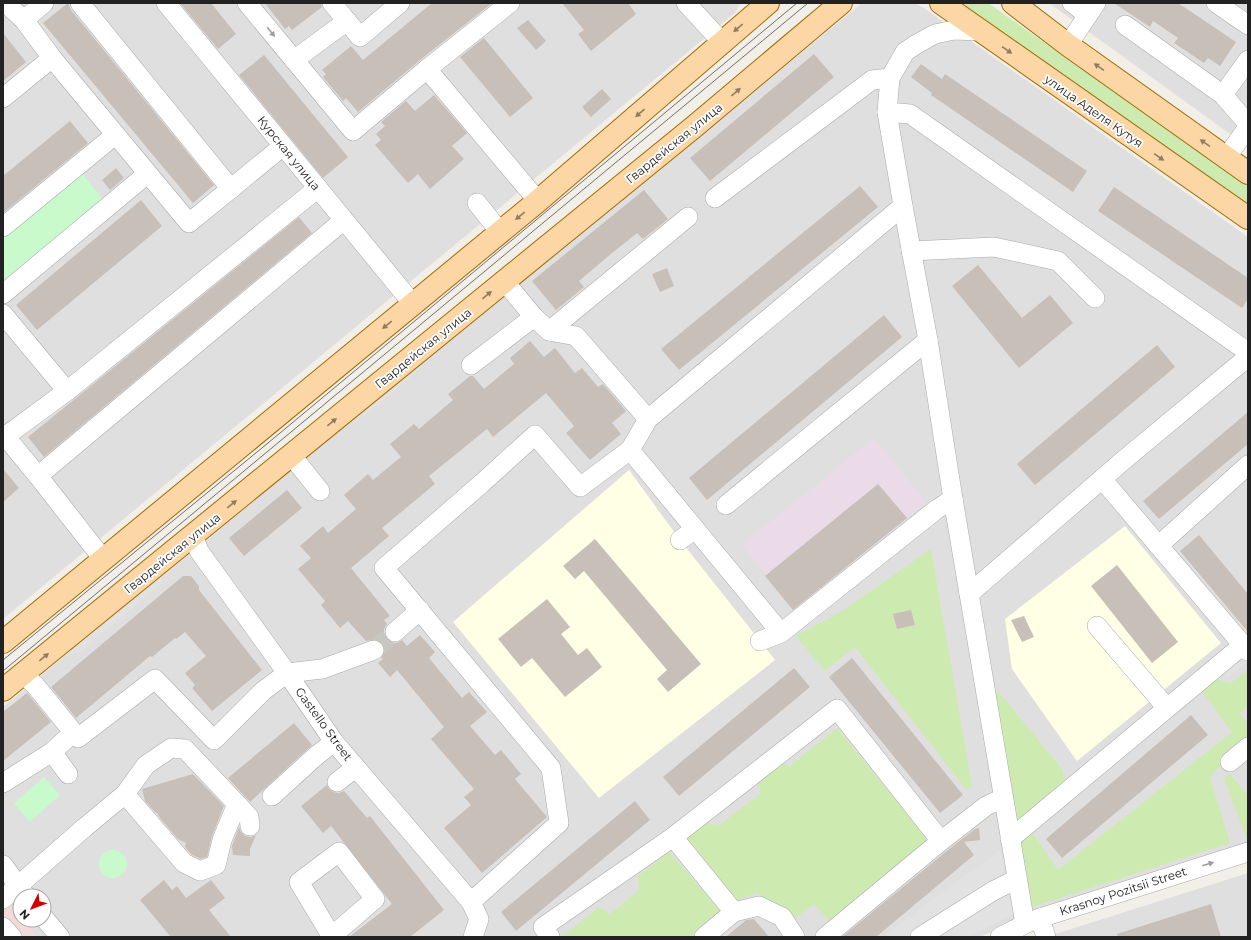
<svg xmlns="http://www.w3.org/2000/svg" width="1251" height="940" font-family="Montserrat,sans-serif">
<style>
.residential{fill:#e0dfdf;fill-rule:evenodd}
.commercial{fill:#f2dad9}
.industrial{fill:#ebdbe8}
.education{fill:#ffffe5}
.grass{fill:#cdebb0}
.park{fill:#c8facc}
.parking{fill:#e2e2e2}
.building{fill:#c7bfb8}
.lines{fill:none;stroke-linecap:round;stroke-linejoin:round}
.minor-tunnel{stroke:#c8c6c1;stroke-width:19;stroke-dasharray:19 10;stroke-linecap:butt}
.minor-casing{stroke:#a9a9a9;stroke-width:20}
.major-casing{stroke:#a06b00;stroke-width:24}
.minor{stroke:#fff;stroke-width:19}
.major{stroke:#fcd6a4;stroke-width:22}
.tram{stroke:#707070;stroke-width:1}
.oneway{fill:#8f7c63}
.oneway2{fill:#9c9c9c}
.labels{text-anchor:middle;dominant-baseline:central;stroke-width:3.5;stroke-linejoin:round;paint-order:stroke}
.street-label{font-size:12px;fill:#222;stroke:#fff}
</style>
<rect width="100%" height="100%" fill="#f2efe9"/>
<g class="residential">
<polygon points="3,3 740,3 736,12 3,619"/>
<path d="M862,3H914L924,8L1248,237V844L1035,912L980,937H3V707ZM20,896H44V920H20Z"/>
<polygon points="1049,3 1248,3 1248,147"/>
<polygon points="1248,873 1248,937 1046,937"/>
</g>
<polygon class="commercial" points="3,897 20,917 20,920 23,920 37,937 3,937"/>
<polygon class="industrial" points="874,438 926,502 794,609 742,545"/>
<g class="education">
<polygon points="629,470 680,540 775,660 599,798 453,622"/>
<polygon points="1125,526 1221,643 1077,761 1012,669 1005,619"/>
</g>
<g class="grass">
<polygon points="963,3 988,3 1248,186 1248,206 990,25"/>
<polygon points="931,549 972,786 966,789 855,647 825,671 796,636 842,611"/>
<polygon points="1248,670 1248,706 1240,713 1248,724 1248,738 1210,777 1230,843 1032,907 1017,841 1032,832 1058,870 1232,732 1201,690 1216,679 1231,683"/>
<polygon points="997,690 1062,769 1067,787 1013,832 989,692"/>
<polygon points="837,728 928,840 831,923 814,904 794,919 757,893 734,901 683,841 706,823 719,825 760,794 757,781 778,763 790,766"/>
<polygon points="1230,774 1248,796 1247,840 1224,778"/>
<polygon points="669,852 721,912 691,937 564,937 563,936 599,907 610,914 639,890 638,876"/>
</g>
<g class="park">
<polygon points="80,171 105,202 3,288 3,234"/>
<polygon points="44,777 60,795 30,822 14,803"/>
<circle cx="113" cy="864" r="14"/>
</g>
<g class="parking">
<polygon points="422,359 420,369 363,417 356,414"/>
<polygon points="162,574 162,583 77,654 69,651"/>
<polygon points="1248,651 1248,661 1229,677 1214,669"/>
<polygon points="1000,850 1014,914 968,937 882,937"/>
</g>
<g class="building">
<polygon points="68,3 71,10 214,185 193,203 43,23"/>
<polygon points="180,3 211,3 236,34 218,49"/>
<polygon points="265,3 321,3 322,7 292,30 289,26 285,29"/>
<polygon points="432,3 492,3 420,60 358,112 346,98 343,101 323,77 326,74 322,70 351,46 363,60"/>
<polygon points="562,3 628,3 636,14 591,51 578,34 584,30"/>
<polygon points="1114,3 1178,3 1236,42 1220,66 1208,58 1204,63 1174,43 1178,38 1153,21 1150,27"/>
<polygon points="528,20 546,41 536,50 517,28"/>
<polygon points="3,33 26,62 3,81"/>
<polygon points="484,38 533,98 510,117 460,57"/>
<polygon points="814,54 834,77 710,181 690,158"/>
<polygon points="264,55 348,157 323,178 239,75"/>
<polygon points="921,64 942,79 945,74 1087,171 1073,192 931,95 932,93 911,77"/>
<polygon points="602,89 611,99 591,117 582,107"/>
<polygon points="434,95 467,133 452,146 464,159 430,189 418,174 408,183 375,145 381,140 376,134 385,126 381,122 406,101 415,111"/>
<polygon points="70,121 88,143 3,213 3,176"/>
<polygon points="116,168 124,178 110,190 102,180"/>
<polygon points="860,186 878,207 679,370 661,349"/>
<polygon points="1114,187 1248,278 1248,299 1242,308 1098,211"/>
<polygon points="644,190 668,219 643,239 637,233 606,258 579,281 584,287 556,310 532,281"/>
<polygon points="141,200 162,226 37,330 16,305"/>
<polygon points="299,217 312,233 44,457 28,437"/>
<polygon points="978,265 1022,318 1050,295 1073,323 1019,368 952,286"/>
<polygon points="667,268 674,286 660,292 652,274"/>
<polygon points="884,315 902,337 707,500 689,478"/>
<polygon points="530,341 544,357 555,348 575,373 582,368 598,387 603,384 626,411 612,423 621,434 590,460 566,433 574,426 546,393 493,437 487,429 429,476 435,484 382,528 389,536 351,568 390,616 384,620 387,624 384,629 384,634 387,640 391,642 397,643 402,640 407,646 420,635 435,652 429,658 462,698 469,692 487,712 470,726 495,755 501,750 521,774 515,779 547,817 482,873 444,828 471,805 464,797 474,789 431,739 444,727 397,670 390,677 378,663 383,659 381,658 385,652 384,647 381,642 376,639 366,641 348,621 340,628 321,605 325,601 298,569 311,558 300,546 323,526 328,533 356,509 344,495 368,474 373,480 401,457 390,444 414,424 419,429 453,400 448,394 470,376 473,376 484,389 514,364 510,358"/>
<polygon points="1157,345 1175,367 1035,485 1017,464"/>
<polygon points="1248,412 1248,444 1159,519 1143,501"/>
<polygon points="3,469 19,488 3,502"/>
<polygon points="878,484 907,518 793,610 765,576"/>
<polygon points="287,490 302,508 244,556 229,538"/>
<polygon points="1199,535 1248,594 1248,632 1180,551"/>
<polygon points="595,539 701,664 668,692 657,679 667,670 584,571 575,579 563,566"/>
<polygon points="1117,565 1178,642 1152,663 1091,586"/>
<polygon points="183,576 191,576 199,586 199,590 262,670 212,711 192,688 195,685 185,673 206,656 185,632 176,639 175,638 152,657 150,656 76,718 51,687"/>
<polygon points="547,599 570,627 561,634 578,655 587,648 602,667 565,697 532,658 521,667 498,639"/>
<polygon points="911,610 915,625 897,629 893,614"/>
<polygon points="1024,616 1034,637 1022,642 1011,620"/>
<polygon points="852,658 963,795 940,813 829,677"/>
<polygon points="794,668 810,687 679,796 663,777"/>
<polygon points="27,693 51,722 3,761 3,712"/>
<polygon points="1191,715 1208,735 1062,858 1046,839"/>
<polygon points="294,723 312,745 250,802 228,778"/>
<polygon points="193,774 224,806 212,836 207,857 201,859 191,854 185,847 186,843 178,839 160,818 157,813 156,813 145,801 142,789"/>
<polygon points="327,785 329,789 333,792 339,793 344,791 367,818 370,816 444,910 410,937 349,937 392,904 331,826 323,833 301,806"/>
<polygon points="635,801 650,820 516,931 501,912"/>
<polygon points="239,827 241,832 245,836 251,837 256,835 250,849 250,856 233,855 232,846"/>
<polygon points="979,828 980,840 964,842 974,855 876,937 842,937 948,850 975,829"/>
<polygon points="164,880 172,890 177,886 186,898 211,880 225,898 209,910 231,937 171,937 140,900"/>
<polygon points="1211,904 1221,937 1118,937 1117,934"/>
<polygon points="754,919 769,937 726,937 746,920"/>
</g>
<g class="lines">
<polyline class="minor-tunnel" points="374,650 395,632"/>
<g class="minor-casing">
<g id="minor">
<polyline points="7,3 13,10 24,20 44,3"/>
<polyline points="80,3 231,189"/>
<polyline points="166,3 413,304"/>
<polyline points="247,3 353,131 427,69 538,201"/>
<polyline points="332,3 360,37 400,3"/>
<polyline points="686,3 722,42"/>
<polyline points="1072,3 1088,15"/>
<polyline points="1216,3 1248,25"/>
<polyline points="24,20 52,58 189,223 283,146"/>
<polyline points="1125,25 1223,95 1248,124"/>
<polyline points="981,31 954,30 935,34 915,45 905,52 890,78 887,112 903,206 928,340 953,499 1025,924"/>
<polyline points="1068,45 1096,3"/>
<polyline points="294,60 347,21"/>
<polyline points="427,69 510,3"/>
<polyline points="1223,95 1248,60"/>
<polyline points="3,98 52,58"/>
<polyline points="887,112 910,114 1248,352"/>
<polyline points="1226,158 1248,127"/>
<polyline points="715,198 872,80 890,78"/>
<polyline points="477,203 500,232"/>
<polyline points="3,227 115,135"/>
<polyline points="911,251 994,247 1058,261 1095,298"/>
<polyline points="504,281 534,317 549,331 576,336 648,419 630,450 781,633 937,509 953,499"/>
<polyline points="3,294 147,174"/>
<polyline points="3,314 67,391"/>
<polyline points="549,331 688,217"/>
<polyline points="471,365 534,317"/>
<polyline points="648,419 903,206"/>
<polyline points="5,436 38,476 103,559"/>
<polyline points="3,438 67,391 318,188"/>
<polyline points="291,455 320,491"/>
<polyline points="38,476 344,220"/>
<polyline points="1102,479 1248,651"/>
<polyline points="726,505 928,340"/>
<polyline points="193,535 199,551 287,673 334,742 471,902 479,919 473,937"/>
<polyline points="680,540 695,529"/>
<polyline points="1158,546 1248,465"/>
<polyline points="969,594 1125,459 1248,357"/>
<polyline points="1097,626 1167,708"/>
<polyline points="395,632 420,610"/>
<polyline points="760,641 781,633"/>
<polyline points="23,674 35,685 78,738 155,679 214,740 263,691 287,673 322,669 374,650"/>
<polyline points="52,752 68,774"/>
<polyline points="1230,762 1248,747"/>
<polyline points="337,782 355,768"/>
<polyline points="3,783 52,752 65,740"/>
<polyline points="272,796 317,755 334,742"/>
<polyline points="237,804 249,817 250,826"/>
<polyline points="673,837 734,912"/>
<polyline points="1010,839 1243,645"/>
<polyline points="3,865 25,895"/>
<polyline points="3,899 84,828 125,794 184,863 200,871 216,865 222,840 237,804 185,749 171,748 146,765 125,794"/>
<polyline points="471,902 559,823 551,768 384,568 481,484 535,435 580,487 630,450"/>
<polyline points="44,918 60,937"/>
<polyline points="1040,918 1046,937"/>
<polyline points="3,927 12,937"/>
<polyline points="332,936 375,899 339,852 299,882 332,937"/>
<polyline points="550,937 543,927 673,837 837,709 941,841 986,806 1003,798"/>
<polyline points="704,937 734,912 759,906 782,917 795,937"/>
<polyline points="825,937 941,841"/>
<polyline points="920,937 993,891 1017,879"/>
<polyline points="1000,937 1025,924 1040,918 1248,852"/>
</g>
</g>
<g class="major-casing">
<g id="major">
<polyline points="941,3 1248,218"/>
<polyline points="1013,3 1068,45 1248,173"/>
<polyline points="3,642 538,201 768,3"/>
<polyline points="3,690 695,126 841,3"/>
</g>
</g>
<use href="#minor" class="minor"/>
<use href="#major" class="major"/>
<g class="tram">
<polyline points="3,660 268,443 797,3"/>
<polyline points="3,671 808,3"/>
</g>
</g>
<defs><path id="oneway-solid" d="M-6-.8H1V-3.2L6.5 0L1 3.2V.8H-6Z"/></defs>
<g class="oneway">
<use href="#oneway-solid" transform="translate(738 28) rotate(140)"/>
<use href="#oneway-solid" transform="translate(1007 50) rotate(35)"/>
<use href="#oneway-solid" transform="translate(1099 67) rotate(-145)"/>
<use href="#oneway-solid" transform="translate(736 92) rotate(-40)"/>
<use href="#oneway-solid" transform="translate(640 113) rotate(139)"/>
<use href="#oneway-solid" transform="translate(1205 143) rotate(-145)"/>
<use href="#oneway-solid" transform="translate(1159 157) rotate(35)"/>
<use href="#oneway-solid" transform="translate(520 216) rotate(141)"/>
<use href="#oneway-solid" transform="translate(487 295) rotate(-39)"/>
<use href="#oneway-solid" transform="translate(387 325) rotate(141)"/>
<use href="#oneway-solid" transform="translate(332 422) rotate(-39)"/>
<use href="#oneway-solid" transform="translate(232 504) rotate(-39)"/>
<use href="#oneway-solid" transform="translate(44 657) rotate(-39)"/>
</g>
<g class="oneway2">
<use href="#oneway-solid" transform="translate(271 32) rotate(51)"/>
<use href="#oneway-solid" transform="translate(1208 864) rotate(-18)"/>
</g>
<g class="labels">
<g class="street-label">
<text transform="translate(1094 111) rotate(35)">улица Аделя Кутуя</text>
<text transform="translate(674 143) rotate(-39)">Гвардейская улица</text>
<text transform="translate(289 153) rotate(51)">Курская улица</text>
<text transform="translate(423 348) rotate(-39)">Гвардейская улица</text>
<text transform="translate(172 553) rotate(-39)">Гвардейская улица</text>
<text transform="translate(324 724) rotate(54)">Gastello Street</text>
<text transform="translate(1123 891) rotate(-18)">Krasnoy Pozitsii Street</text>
</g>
</g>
<rect width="1251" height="940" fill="none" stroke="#222222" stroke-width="8"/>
<g transform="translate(32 908) rotate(228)"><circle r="19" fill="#ffffff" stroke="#a7a7a7"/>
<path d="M0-3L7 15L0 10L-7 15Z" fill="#d40000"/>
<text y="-6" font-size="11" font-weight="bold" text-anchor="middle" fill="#222222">N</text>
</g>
</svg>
